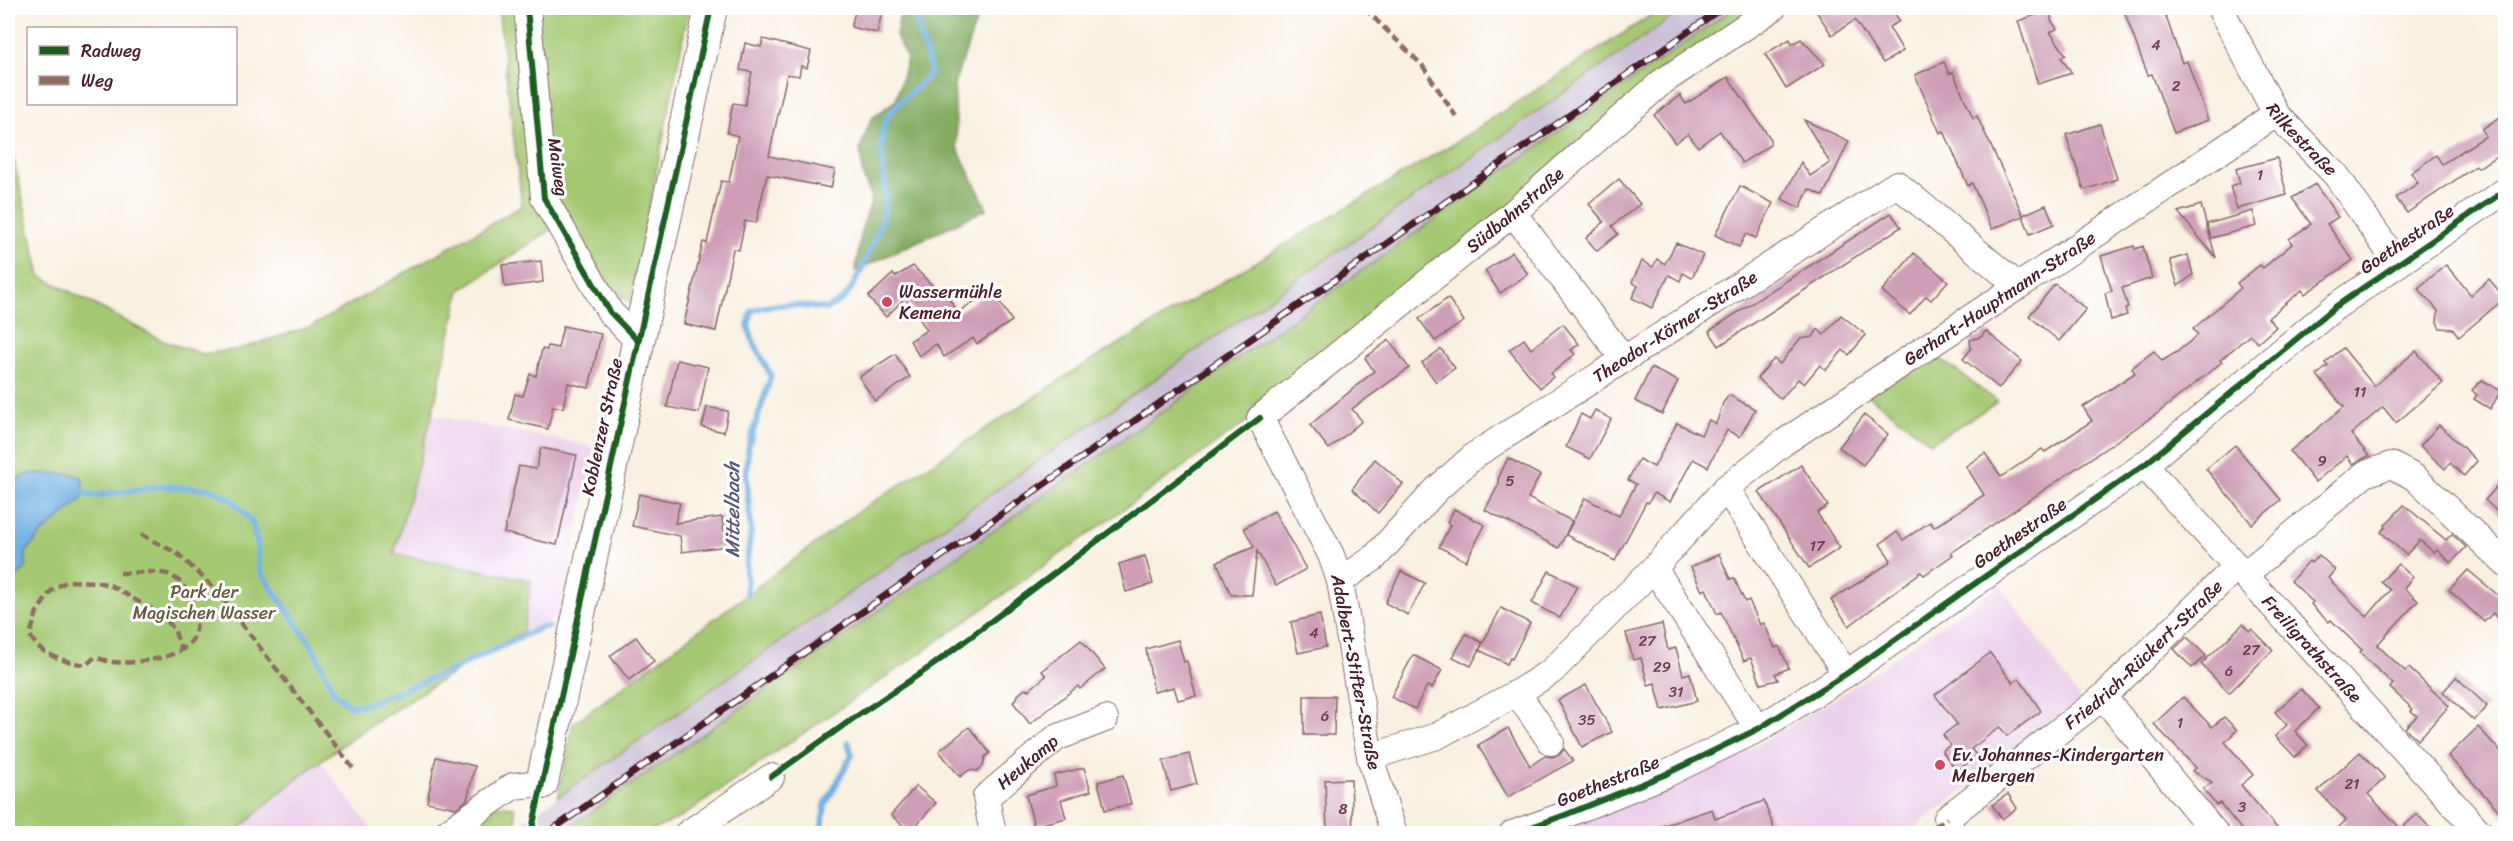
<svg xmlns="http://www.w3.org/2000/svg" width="2513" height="841" font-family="Sriracha,sans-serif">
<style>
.built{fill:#ebd1eb}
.industrial{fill:#cbbfd5}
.green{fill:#a5c972;stroke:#78744e;stroke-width:1.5}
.forest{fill:#84ad64;stroke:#676648;stroke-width:1.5}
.water{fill:#6fb0e3;stroke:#5c6887;stroke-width:1.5}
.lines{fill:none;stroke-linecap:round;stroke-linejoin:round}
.stream{stroke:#6fb0e3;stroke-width:6}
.building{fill:#ce9eb6}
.minor-casing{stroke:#87686a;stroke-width:28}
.tertiary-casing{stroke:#87686a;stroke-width:34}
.minor{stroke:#fff;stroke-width:26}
.tertiary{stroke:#fff;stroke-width:32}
.rail-casing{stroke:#4a1f2b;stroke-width:7}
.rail{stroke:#fff;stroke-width:4.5;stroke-dasharray:14;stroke-linecap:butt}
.quiet{stroke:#8d6e63;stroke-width:4.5;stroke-dasharray:9 4.5;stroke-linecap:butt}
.cycleway-casing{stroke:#fff;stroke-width:10}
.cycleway{stroke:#1b5e20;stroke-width:6}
.poi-dot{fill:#d1495b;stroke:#fff;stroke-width:2}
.labels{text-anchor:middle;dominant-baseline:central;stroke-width:6;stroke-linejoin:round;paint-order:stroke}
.number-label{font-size:15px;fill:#6b3f4e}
.street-label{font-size:18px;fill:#4a1f2b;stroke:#fff}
.poi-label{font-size:18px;fill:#4a1f2b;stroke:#fff;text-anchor:start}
.park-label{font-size:18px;fill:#6a5a44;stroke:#fff}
.water-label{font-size:20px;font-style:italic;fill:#595975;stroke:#fff}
</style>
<rect width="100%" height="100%" fill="#fff"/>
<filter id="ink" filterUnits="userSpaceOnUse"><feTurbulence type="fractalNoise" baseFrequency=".0167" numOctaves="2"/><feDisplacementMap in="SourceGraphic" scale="12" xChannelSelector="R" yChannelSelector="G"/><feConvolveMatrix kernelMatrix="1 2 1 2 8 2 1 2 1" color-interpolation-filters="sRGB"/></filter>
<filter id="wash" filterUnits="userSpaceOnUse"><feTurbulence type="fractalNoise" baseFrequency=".008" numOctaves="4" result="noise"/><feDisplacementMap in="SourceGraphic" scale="24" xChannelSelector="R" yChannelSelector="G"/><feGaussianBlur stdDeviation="1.35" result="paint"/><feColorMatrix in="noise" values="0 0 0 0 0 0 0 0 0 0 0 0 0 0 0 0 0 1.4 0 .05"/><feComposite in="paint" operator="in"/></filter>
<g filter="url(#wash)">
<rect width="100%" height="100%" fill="#f8f0e0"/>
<g class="built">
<polygon points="432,415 595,447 560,616 523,632 530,580 394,554"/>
<polygon points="2000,584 2083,704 1917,825 1922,833 1544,834 1580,821 1746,751 1840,696"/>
<polygon points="320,760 374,833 236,834 264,804"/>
</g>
<polygon class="industrial" points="1685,8 1734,8 992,532 560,833 505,834"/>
<g class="green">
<path d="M498,8H689L630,303L579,264L555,227L460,290L432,415L394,554L531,580L523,632C471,661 421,692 371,725C323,758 277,791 236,833H8V134L40,276L163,341L203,354L240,349L312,326L522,206Z"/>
<polygon points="1662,8 1685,8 558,797 573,724 859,511 1079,368 1456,142"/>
<polygon points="1734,8 1757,8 1242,425 921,653 681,817 647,833 560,834 992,532"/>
<polygon points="1933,353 1998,402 1931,443 1868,395"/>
<polygon points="496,805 514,807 517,826 505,833 454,834"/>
</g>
<polygon class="forest" points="901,8 981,8 954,84 957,147 987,209 855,271 862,228 872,199 863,176 860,149 871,119 896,100 907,59 896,36"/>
<polygon class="water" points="31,473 70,474 82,477 84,493 82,499 41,534 26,552 26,568 8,586 8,482"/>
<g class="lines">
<g class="stream">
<polyline points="84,493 95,496 161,486 211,489 232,500 252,522 257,543 259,570 312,646 334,692 350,706 364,705 447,672 542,627 549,627"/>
<path d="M747,594L746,569L751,530L746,472L749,444L771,376L753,341L748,326L752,311C776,301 801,305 826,309C832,305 841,302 845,297C858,282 883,224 885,204C887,175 875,145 887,117C892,106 921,87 931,71L917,23L915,8"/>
<polyline points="821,834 825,805 852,755 848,742"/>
</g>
</g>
<g id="blocks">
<g class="building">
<polygon points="856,8 883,8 877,33 851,27"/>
<polygon points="1814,8 1891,8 1900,21 1889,27 1903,51 1883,63 1855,20 1832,35"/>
<polygon points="2123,8 2163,8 2182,63 2187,61 2208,120 2174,133 2152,74 2148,75 2138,49"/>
<polygon points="2051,10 2051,20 2057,29 2050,32 2066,55 2061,57 2072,73 2038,84 2018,21"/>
<polygon points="763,39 811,51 807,68 801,66 799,76 787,74 769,156 835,170 831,188 767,175 756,223 745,221 739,250 733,249 716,331 684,324 703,242 707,243 721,181 729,182 738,136 727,133 733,103 745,105 752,72 740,70 745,43 761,47"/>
<polygon points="1790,39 1792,44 1801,39 1825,64 1786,89 1765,54"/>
<polygon points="1944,62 1949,74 1953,72 1973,118 1977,116 2023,215 2046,205 2054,224 2030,234 2023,216 1992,229 1972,183 1968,186 1944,131 1940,133 1915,75"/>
<polygon points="1728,77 1770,138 1770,145 1742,163 1720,131 1698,147 1688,134 1675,143 1654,115 1680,95 1686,104"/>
<polygon points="2505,114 2505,150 2478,168 2476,166 2407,213 2396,198 2418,183 2411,173 2436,155 2442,164 2486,136 2482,129"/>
<polygon points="1804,120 1849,141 1823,196 1809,189 1800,208 1782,199 1801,162 1810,176 1830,163"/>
<polygon points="2100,124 2117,179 2084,190 2066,135"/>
<polygon points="2277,158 2287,195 2237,209 2230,186 2240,183 2236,169"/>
<polygon points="1619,179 1640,204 1612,226 1618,234 1597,251 1586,238 1604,222 1589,204"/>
<polygon points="2315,184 2338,217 2327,224 2353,260 2305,294 2302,290 2268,318 2276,327 2258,343 2250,335 2220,360 2222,362 2158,413 1951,553 1953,555 1924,575 1921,572 1849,626 1831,600 1888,564 1891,560 1880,544 1897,532 1903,540 1930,522 1934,527 1984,495 1966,466 1985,453 2001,477 2042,449 2045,452 2092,421 2083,407 2135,373 2132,368 2154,351 2162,361 2177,352 2198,335 2193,329 2241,288 2237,283 2260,265 2263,268 2292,244 2289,239 2311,224 2292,198"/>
<polygon points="1740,186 1773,203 1756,238 1746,234 1739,247 1715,235"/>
<polygon points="2201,205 2216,258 2178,212"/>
<polygon points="2253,211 2257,226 2211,238 2207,224"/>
<polygon points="1891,213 1901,227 1719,346 1709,331"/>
<polygon points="1676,243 1703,255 1692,278 1683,273 1680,281 1669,275 1652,308 1632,298 1638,286 1632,282 1642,261 1653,267 1657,259 1665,264"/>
<polygon points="2134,246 2135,249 2143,246 2152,278 2122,288 2128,307 2125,308 2127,315 2111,320 2105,293 2112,291 2101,256"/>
<polygon points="1512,252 1528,274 1500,293 1485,271"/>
<polygon points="1914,253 1948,281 1931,300 1926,296 1910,315 1882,291"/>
<polygon points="2188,255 2193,275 2178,286 2170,260"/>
<polygon points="541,261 543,282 505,287 502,265"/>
<polygon points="2446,265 2471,295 2489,279 2505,298 2459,337 2453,329 2440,328 2437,322 2438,311 2418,288"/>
<polygon points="913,266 942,295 945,293 958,312 992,290 1012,321 977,344 973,338 944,357 936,344 919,356 910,341 927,330 905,298 886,317 868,297 893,274 895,277"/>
<polygon points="2055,284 2086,309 2059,341 2029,316"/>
<polygon points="1448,298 1464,321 1435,341 1419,319"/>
<polygon points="1841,315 1866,335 1849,355 1843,350 1826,370 1820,365 1804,384 1798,379 1781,399 1757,378 1774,359 1780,364 1800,339 1813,337 1818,329 1824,335"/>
<polygon points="1563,324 1579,344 1571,350 1575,354 1551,374 1553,377 1540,388 1509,350 1524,339 1531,349"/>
<polygon points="563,326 601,334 589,388 568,383 563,408 553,406 548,429 509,420 515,394 523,396 530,374 536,376 542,349 547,350 548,346 558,348"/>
<polygon points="1986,331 2022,361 1999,388 1963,359 1971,349 1970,340 1981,337"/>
<polygon points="1389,340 1409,368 1352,409 1362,421 1329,449 1310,425 1374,371 1365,358"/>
<polygon points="2343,348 2374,386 2416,351 2443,383 2396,423 2383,407 2351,434 2369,456 2353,464 2347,456 2315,482 2290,451 2344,407 2317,375 2328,366 2325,363"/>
<polygon points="1441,349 1455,368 1436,382 1422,363"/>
<polygon points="895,354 910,377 875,401 859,377"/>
<polygon points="677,360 708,367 699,413 667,407"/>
<polygon points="1651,368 1678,381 1662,414 1635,401"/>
<polygon points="2482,380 2501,391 2490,409 2474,399 2477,395 2472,390"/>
<polygon points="1729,395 1755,409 1740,437 1727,430 1708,467 1693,459 1670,502 1654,493 1648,503 1646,502 1615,561 1566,535 1585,498 1619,516 1636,484 1628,480 1639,459 1654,467 1677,423 1701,435 1709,420 1716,424 1723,403"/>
<polygon points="707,407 728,411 724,432 702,427"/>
<polygon points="1595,410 1611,419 1590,459 1566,447 1581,414 1590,419"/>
<polygon points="1864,415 1888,434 1863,465 1839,447"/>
<polygon points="2439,425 2477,461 2464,476 2450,463 2445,469 2420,446"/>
<polygon points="2235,445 2281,500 2252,524 2206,469"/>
<polygon points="541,448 577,455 557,545 504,533 519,466 536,469"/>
<polygon points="1508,458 1540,475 1528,498 1572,521 1559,548 1485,510 1499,484 1498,479"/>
<polygon points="1375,459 1403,484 1378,513 1352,489"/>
<polygon points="1801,465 1828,506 1817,513 1840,548 1809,568 1759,492"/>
<polygon points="2505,478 2505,519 2485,500"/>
<polygon points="639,494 680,503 675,523 722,517 727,546 682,552 680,536 632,526"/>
<polygon points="2404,505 2446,540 2452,534 2466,547 2451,563 2437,550 2434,553 2420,540 2406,555 2381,532 2386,527 2385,525"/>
<polygon points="1454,509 1485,525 1466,561 1439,547 1450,525 1447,523"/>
<polygon points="1274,511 1306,569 1276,586 1257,551 1252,595 1231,595 1217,562 1254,547 1244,528"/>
<polygon points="1719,554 1730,579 1734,578 1745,602 1749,600 1760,625 1764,623 1775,648 1779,646 1789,668 1775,674 1778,680 1761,684 1751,658 1744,661 1721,612 1717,614 1706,589 1702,591 1691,567"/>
<polygon points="2319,555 2335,570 2328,578 2367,617 2390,590 2381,582 2398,564 2413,577 2404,588 2418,601 2377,645 2405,671 2409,668 2449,706 2418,740 2405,728 2417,716 2411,711 2413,709 2390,688 2393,684 2365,658 2360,652 2362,650 2331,620 2329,622 2316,610 2311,604 2313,602 2291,581 2309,561 2311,563"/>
<polygon points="1145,556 1153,584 1126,592 1119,564"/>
<polygon points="2468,570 2505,601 2505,625 2493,613 2484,622 2449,590"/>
<polygon points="1401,571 1425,583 1408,615 1385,603"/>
<polygon points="1549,571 1577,586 1560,618 1532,603"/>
<polygon points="1501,608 1530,623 1512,659 1510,658 1507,664 1479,650"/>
<polygon points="1320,615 1326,647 1298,653 1291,622"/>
<polygon points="1662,624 1668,650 1676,648 1683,675 1690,673 1697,701 1662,710 1655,683 1648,685 1641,658 1633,660 1626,633"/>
<polygon points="2243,624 2249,631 2252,629 2273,650 2229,693 2201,664"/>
<polygon points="1466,634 1483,643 1471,666 1453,657"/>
<polygon points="636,637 654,661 629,680 610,656"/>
<polygon points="2187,637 2206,656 2192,668 2174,649"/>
<polygon points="1081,640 1105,669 1080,689 1078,686 1030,724 1013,702 1019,694 1025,689 1029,690 1046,676 1042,671"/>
<polygon points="1178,640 1184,662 1187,661 1196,696 1178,700 1174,687 1154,692 1146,649"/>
<polygon points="1990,653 2013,683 2019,678 2041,711 2007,736 2000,727 1971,749 1977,756 1957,771 1942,751 1950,745 1943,735 1957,724 1935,695"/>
<polygon points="1413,655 1442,670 1432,688 1427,686 1415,709 1391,697"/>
<polygon points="2456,677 2487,706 2474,721 2443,692"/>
<polygon points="1586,685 1612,732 1582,747 1558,700"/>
<polygon points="2301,689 2319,708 2295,731 2308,745 2295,757 2275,736 2287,725 2275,712"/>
<polygon points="1304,696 1335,696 1334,735 1304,735"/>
<polygon points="2183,697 2212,727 2224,717 2237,730 2225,742 2253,775 2241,785 2282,834 2245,834 2220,803 2216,805 2203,789 2212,782 2192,771 2196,768 2154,724"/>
<polygon points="969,727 990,753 985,757 983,766 977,771 969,770 960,777 939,751"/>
<polygon points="2478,727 2505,756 2505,817 2448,756"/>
<polygon points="1508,728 1530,766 1545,756 1552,757 1559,755 1564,749 1573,761 1508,797 1478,745"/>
<polygon points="2360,752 2385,778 2368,794 2401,829 2417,814 2436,834 2332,834 2346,820 2318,791"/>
<polygon points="1189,754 1197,784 1171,791 1163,761"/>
<polygon points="436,757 475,766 467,800 456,808 427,802"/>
<polygon points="1084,768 1091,791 1061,800 1066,818 1034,826 1026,795 1056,786 1054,775"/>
<polygon points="1123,775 1131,804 1105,810 1098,782"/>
<polygon points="1351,779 1353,834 1327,834 1325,780"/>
<polygon points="916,786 936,803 910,832 891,815"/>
<polygon points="2008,794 2017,808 2002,819 1992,805"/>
<polygon points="1764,801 1776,834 1648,834 1648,831 1712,809 1715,819"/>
</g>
</g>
</g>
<g filter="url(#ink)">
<use href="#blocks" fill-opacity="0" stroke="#87686a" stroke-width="1.5"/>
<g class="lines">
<g class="minor-casing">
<g id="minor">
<polyline points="527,8 544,198 610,312 637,340"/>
<path id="s1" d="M2220,8L2276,114L2336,175L2397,263"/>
<polyline points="1513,213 1623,358"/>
<path id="s2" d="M2144,465L2481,834"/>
<polyline points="1726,488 1846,674"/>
<polyline points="1654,568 1758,729"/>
<polyline points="2244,575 2365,474 2391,465 2414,477 2506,564"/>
<path id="s3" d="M1340,581L1374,558L1437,489L1475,455L1897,184L2018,286"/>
<polyline points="1517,693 1551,742"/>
<polyline points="2103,697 2216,834"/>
<path id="s4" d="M1370,757L1437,736L1517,693L1552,671L1654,568L1726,488L1783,443L2276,114"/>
<polyline points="445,834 513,786 542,783"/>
<polyline points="687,834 771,777"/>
<path id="s5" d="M993,834L986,797L1056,738L1105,719"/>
<path id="s6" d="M1394,834L1370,757L1340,581L1331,555L1260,418L1513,213L1662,82L1773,8"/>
<polyline points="1512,834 1565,815 1664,775 1758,729 1846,674 2144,465 2335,307 2506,190"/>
<path id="s7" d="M1953,834L1947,818L2103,697L2236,567"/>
</g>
</g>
<g class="tertiary-casing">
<polyline id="tertiary" points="542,783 711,8"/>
</g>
<use href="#minor" class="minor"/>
<use href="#tertiary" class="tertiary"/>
<g class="rail-casing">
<polyline id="rail" points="546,834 1722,8"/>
</g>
<use href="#rail" class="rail"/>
<g class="quiet">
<polyline points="1364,8 1422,65 1459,121"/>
<polyline points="141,534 178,554 214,588 353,768"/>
<path d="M120,573C131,573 161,570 170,575C182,581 188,591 192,603C207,641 183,655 149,660C130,663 114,665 95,657L86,665C64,661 40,656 30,635L37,612L51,591L67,581L97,582L110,585L163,616L174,629L182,652"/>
<polyline points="1924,834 1947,818"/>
</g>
<g class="cycleway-casing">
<g id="cycleway">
<polyline points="527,8 544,198 610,312 637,340"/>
<polyline points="771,777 851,720 933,665 1260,418"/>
<polyline points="531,834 711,8"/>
<polyline points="1512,834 1565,815 1664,775 1758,729 1846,674 2144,465 2335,307 2506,190"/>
</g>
</g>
<use href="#cycleway" class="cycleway"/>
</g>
</g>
<g class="poi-dot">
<circle cx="887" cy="302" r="6"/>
<circle cx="1940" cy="765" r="6"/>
</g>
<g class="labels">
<g class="number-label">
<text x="2156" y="45">4</text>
<text x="2176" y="86">2</text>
<text x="2260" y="175">1</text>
<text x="2360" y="392">11</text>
<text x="2322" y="461">9</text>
<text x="1510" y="481">5</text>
<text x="1817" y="546">17</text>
<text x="1314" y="633">4</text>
<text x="1647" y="641">27</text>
<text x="2251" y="650">27</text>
<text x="1662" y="667">29</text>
<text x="2229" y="671">6</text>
<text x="1676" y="692">31</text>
<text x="1325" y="716">6</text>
<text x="1587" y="720">35</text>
<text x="2180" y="723">1</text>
<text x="2352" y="784">21</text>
<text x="2242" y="807">3</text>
<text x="1343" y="809">8</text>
</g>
<g class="street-label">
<text stroke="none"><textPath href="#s1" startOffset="156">Rilkestraße</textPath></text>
<text transform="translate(558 167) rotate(82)">Maiweg</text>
<text stroke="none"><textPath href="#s6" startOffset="770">Südbahnstraße</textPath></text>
<text transform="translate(2407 239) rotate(-34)">Goethestraße</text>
<text stroke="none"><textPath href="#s4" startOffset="788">Gerhart-Hauptmann-Straße</textPath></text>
<text stroke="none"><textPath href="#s3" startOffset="423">Theodor-Körner-Straße</textPath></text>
<text transform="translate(602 427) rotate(-78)">Koblenzer Straße</text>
<text transform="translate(2020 533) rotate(-35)">Goethestraße</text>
<text stroke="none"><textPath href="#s2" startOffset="249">Freiligrathstraße</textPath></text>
<text stroke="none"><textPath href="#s7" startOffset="273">Friedrich-Rückert-Straße</textPath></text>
<text transform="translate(1356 672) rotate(79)">Adalbert-Stifter-Straße</text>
<text stroke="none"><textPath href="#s5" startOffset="92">Heukamp</textPath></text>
<text transform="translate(1608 781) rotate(-22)">Goethestraße</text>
</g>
<g class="poi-label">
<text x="899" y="292">Wassermühle<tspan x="899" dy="21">Kemena</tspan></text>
<text x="1952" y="755">Ev. Johannes-Kindergarten<tspan x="1952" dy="21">Melbergen</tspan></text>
</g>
<g class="park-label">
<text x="204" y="592">Park der<tspan x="204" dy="21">Magischen Wasser</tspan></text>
</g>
<g class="water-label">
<text transform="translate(732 510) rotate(-90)">Mittelbach</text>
</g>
</g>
<rect width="2513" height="841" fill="none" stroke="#fff" stroke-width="30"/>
<rect x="27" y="27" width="210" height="78" fill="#ffffff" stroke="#b7a5aa" stroke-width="1.5"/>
<rect x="39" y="46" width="30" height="9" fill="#1b5e20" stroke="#b7a5aa" stroke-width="1.5"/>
<text x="81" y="57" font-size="18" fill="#4a1f2b">Radweg</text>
<rect x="39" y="76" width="30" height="9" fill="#8d6e63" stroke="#b7a5aa" stroke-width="1.5"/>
<text x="81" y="87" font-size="18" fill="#4a1f2b">Weg</text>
</svg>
